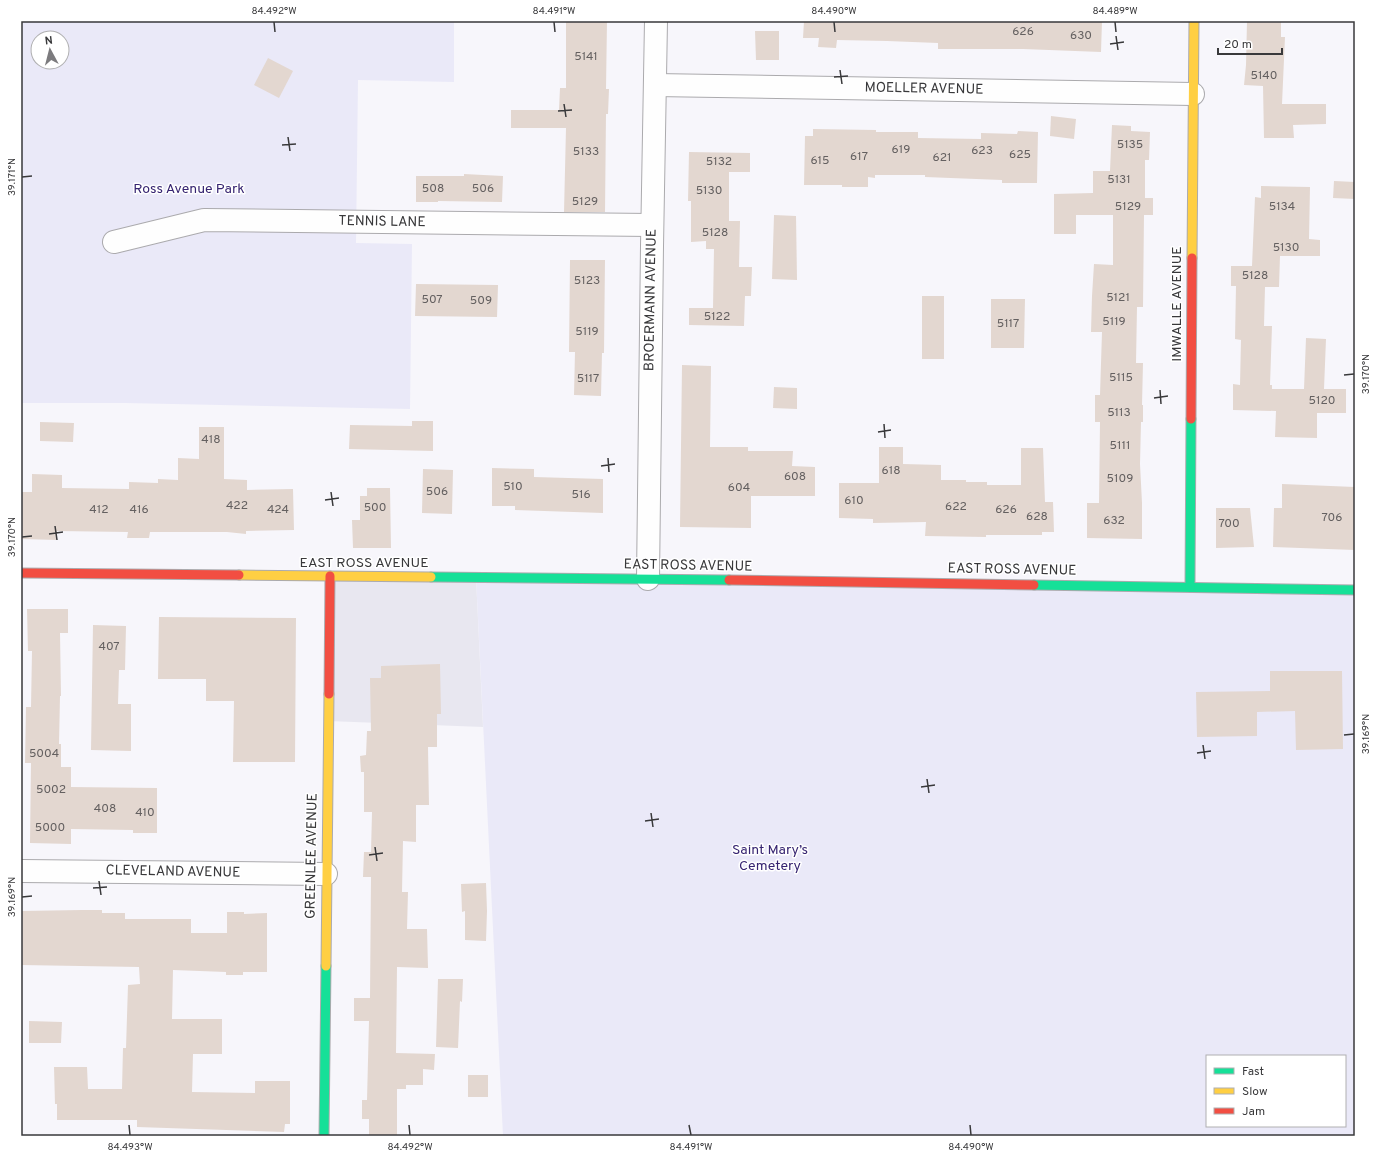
<svg xmlns="http://www.w3.org/2000/svg" width="1376" height="1157" font-family="Overpass,sans-serif">
<style>
.built{fill:#e8e7f0}
.green{fill:#eae9f8;fill-rule:evenodd}
.building{fill:#e3d7d0}
.lines{fill:none;stroke-linecap:round;stroke-linejoin:round}
.street-casing{stroke:#abaaad;stroke-width:24}
.fast-casing{stroke:#abaaad;stroke-width:11}
.slow-casing{stroke:#abaaad;stroke-width:11}
.jam-casing{stroke:#abaaad;stroke-width:11}
.street{stroke:#fefefe;stroke-width:22}
.fast{stroke:#16e098;stroke-width:9}
.slow{stroke:#ffcf43;stroke-width:9}
.jam{stroke:#f24e42;stroke-width:9}
.ticks{fill:none;stroke:#39393b;stroke-width:1.5}
.labels{text-anchor:middle;dominant-baseline:central;stroke-width:3;stroke-linejoin:round;paint-order:stroke}
.number-label{font-size:12px;fill:#646060}
.street-label{font-size:14px;fill:#39393b;stroke:#fff}
.park-label{font-size:14px;fill:#362471;stroke:#fff}
.neatline{fill:none;stroke:#39393b;stroke-width:1.5}
.ticks-label{font-size:10px;text-anchor:middle;fill:#39393b}
</style>
<rect width="100%" height="100%" fill="#f7f6fb"/>
<polygon class="built" points="330,576 476,577 483,727 328,721"/>
<g class="green">
<path d="M21,21H454V82L358,80L356,243L412,244L410,409L125,403H21ZM38,38H62V62H38Z"/>
<path d="M476,577L1355,590V1136H503ZM1207,1056H1345V1126H1207Z"/>
</g>
<g class="building">
<polygon points="566,21 607,21 606,89 609,89 608,114 606,114 605,212 564,212 566,128 511,128 511,110 559,110 560,88 566,88"/>
<polygon points="804,21 1102,21 1101,52 1023,49 938,49 938,43 887,41 837,40 836,48 818,47 819,38 803,38"/>
<polygon points="1247,21 1281,21 1281,37 1285,37 1282,104 1326,104 1326,124 1293,125 1294,138 1264,138 1263,86 1244,85 1246,65"/>
<polygon points="755,31 779,31 779,60 756,60"/>
<polygon points="268,58 293,71 279,98 254,85"/>
<polygon points="1051,116 1076,119 1074,139 1050,136"/>
<polygon points="1112,125 1131,126 1131,131 1150,132 1149,160 1145,160 1145,198 1153,198 1153,215 1144,215 1143,307 1137,307 1136,363 1143,363 1142,405 1143,405 1143,422 1141,422 1140,464 1142,503 1142,539 1087,538 1087,503 1099,503 1100,422 1095,422 1095,395 1100,395 1102,332 1091,332 1092,296 1094,264 1113,265 1113,215 1076,215 1076,234 1054,234 1054,194 1093,193 1093,171 1110,171"/>
<polygon points="813,129 876,130 876,132 918,132 918,138 981,139 981,133 1017,134 1018,131 1038,132 1037,183 1002,183 1002,180 925,177 925,175 875,175 875,178 868,177 868,187 842,187 842,185 804,185 805,136 813,136"/>
<polygon points="689,152 750,153 750,172 729,172 729,221 740,221 739,267 752,267 751,296 745,296 744,326 689,325 689,308 713,308 714,249 706,249 706,241 691,242 691,201 688,201"/>
<polygon points="464,174 503,176 502,202 438,201 438,202 416,202 416,176 464,176"/>
<polygon points="1334,181 1355,182 1355,199 1333,198"/>
<polygon points="1261,186 1310,187 1309,239 1320,240 1320,256 1280,256 1279,287 1265,287 1264,326 1272,326 1270,385 1272,385 1272,389 1304,389 1306,338 1326,339 1324,389 1346,389 1346,413 1317,413 1317,438 1275,437 1276,411 1233,410 1233,384 1240,385 1241,340 1235,339 1236,286 1231,286 1231,266 1252,266 1255,197 1261,198"/>
<polygon points="774,215 796,216 797,280 772,279"/>
<polygon points="570,260 605,260 604,353 602,353 601,396 574,395 575,352 569,352"/>
<polygon points="416,284 498,285 497,317 415,316"/>
<rect x="922" y="296" width="22" height="63"/>
<polygon points="991,299 1025,299 1024,348 991,348"/>
<polygon points="682,365 711,366 710,447 748,447 748,451 793,451 792,466 815,467 815,496 751,496 751,528 680,527"/>
<polygon points="774,387 797,388 797,409 773,408"/>
<polygon points="412,421 433,421 433,451 349,449 350,425 412,426"/>
<polygon points="40,422 74,423 73,442 40,441"/>
<polygon points="199,427 224,427 224,479 247,480 247,490 293,489 294,530 246,531 246,534 227,532 150,532 149,538 127,538 128,532 57,531 57,540 21,539 21,492 32,492 32,474 62,475 62,488 129,489 129,482 158,483 158,479 178,480 178,458 199,459"/>
<polygon points="879,447 903,447 903,464 941,465 941,480 966,480 966,482 987,482 987,485 1021,485 1021,448 1043,448 1045,502 1053,502 1054,532 1042,532 1042,535 986,535 986,537 925,536 926,522 873,523 873,519 839,518 839,483 879,483"/>
<polygon points="492,468 534,469 534,477 603,479 603,513 515,510 515,506 492,506"/>
<polygon points="423,469 453,470 452,514 422,513"/>
<polygon points="1282,484 1355,487 1355,550 1273,547 1274,508 1282,508"/>
<polygon points="367,488 390,488 391,548 353,548 352,520 360,520 360,496 367,496"/>
<polygon points="1216,508 1250,508 1254,547 1216,548"/>
<polygon points="27,609 68,609 68,633 60,633 61,696 60,696 59,744 61,744 61,767 71,767 71,787 157,788 157,833 133,833 133,830 71,829 71,844 30,843 31,763 25,763 26,707 31,707 32,651 28,651"/>
<polygon points="159,617 296,618 295,762 233,762 234,701 206,701 206,679 158,679"/>
<polygon points="93,625 126,626 125,670 119,670 118,704 131,704 131,751 91,750"/>
<polygon points="440,664 441,714 437,714 437,747 428,747 429,805 416,805 416,842 403,841 402,892 408,892 407,929 427,929 428,968 397,967 396,1053 435,1054 434,1070 423,1069 423,1085 406,1085 406,1089 397,1089 397,1136 369,1136 369,1119 362,1119 362,1100 367,1100 369,1021 354,1021 354,998 370,998 371,877 363,877 364,852 371,852 372,812 364,812 364,772 361,772 360,756 366,755 367,731 371,731 370,678 381,678 381,666"/>
<polygon points="1270,671 1342,671 1343,749 1296,750 1295,711 1257,712 1257,736 1197,737 1196,692 1270,691"/>
<polygon points="486,883 487,911 486,941 465,940 465,911 462,912 461,884"/>
<polygon points="82,910 102,910 102,913 125,913 125,919 191,919 191,933 227,933 227,912 244,912 244,914 267,913 267,972 243,972 243,975 226,975 226,972 173,970 172,1019 222,1019 222,1054 193,1054 192,1092 255,1093 255,1081 290,1081 290,1124 285,1124 284,1132 137,1127 137,1120 57,1120 57,1104 55,1104 54,1067 87,1067 88,1089 122,1089 123,1048 126,1048 128,985 140,984 139,967 21,965 21,911"/>
<polygon points="438,979 463,979 462,1002 460,1001 458,1048 436,1047"/>
<polygon points="29,1021 62,1022 61,1043 29,1043"/>
<rect x="468" y="1075" width="20" height="22"/>
</g>
<g class="lines">
<g class="street-casing">
<g id="street">
<polyline points="655,85 1193,94"/>
<polyline points="114,242 204,220 652,225"/>
<polyline points="648,579 652,246 656,21"/>
<polyline points="21,871 326,874"/>
</g>
</g>
<g class="fast-casing">
<g id="fast">
<polyline points="431,577 729,580"/>
<polyline points="1034,585 1355,590"/>
<polyline points="1190,587 1191,419"/>
<polyline points="324,1136 326,966"/>
</g>
</g>
<g class="slow-casing">
<g id="slow">
<polyline points="1192,258 1194,21"/>
<polyline points="239,575 431,577"/>
<polyline points="326,966 329,694"/>
</g>
</g>
<g class="jam-casing">
<g id="jam">
<polyline points="1191,419 1192,258"/>
<polyline points="21,573 239,575"/>
<polyline points="729,580 1034,585"/>
<polyline points="329,694 330,576"/>
</g>
</g>
<use href="#street" class="street"/>
<use href="#fast" class="fast"/>
<use href="#slow" class="slow"/>
<use href="#jam" class="jam"/>
</g>
<path class="ticks" d="M274,22L275,32M554,22L555,32M834,22L835,32M1115,22L1116,32M1116,36L1118,50M1110,44L1124,42M840,70L842,84M834,77L848,76M564,104L566,117M558,111L572,110M288,137L290,151M282,145L296,144M22,177L32,176M1344,375L1354,374M1160,390L1161,404M1154,398L1168,396M884,424L885,438M878,432L891,430M608,458L609,472M601,466L615,464M331,492L333,506M325,500L339,498M55,526L57,540M49,534L63,532M22,537L32,536M1344,735L1354,734M1203,745L1205,759M1197,753L1211,751M927,779L929,793M921,787L935,785M651,813L653,827M645,821L659,819M375,847L377,861M369,855L383,853M99,881L101,895M93,888L107,887M22,897L32,896M129,1125L130,1135M409,1125L410,1135M689,1125L691,1135M970,1125L971,1135"/>
<g class="labels">
<g class="number-label">
<text x="1023" y="32">626</text>
<text x="1081" y="36">630</text>
<text x="586" y="57">5141</text>
<text x="1264" y="76">5140</text>
<text x="1130" y="145">5135</text>
<text x="901" y="150">619</text>
<text x="982" y="151">623</text>
<text x="586" y="152">5133</text>
<text x="1020" y="155">625</text>
<text x="859" y="157">617</text>
<text x="942" y="158">621</text>
<text x="820" y="161">615</text>
<text x="719" y="162">5132</text>
<text x="1119" y="180">5131</text>
<text x="433" y="189">508</text>
<text x="483" y="189">506</text>
<text x="709" y="191">5130</text>
<text x="585" y="202">5129</text>
<text x="1128" y="207">5129</text>
<text x="1282" y="207">5134</text>
<text x="715" y="233">5128</text>
<text x="1286" y="248">5130</text>
<text x="1255" y="276">5128</text>
<text x="587" y="281">5123</text>
<text x="1118" y="298">5121</text>
<text x="432" y="300">507</text>
<text x="481" y="301">509</text>
<text x="717" y="317">5122</text>
<text x="1114" y="322">5119</text>
<text x="1008" y="324">5117</text>
<text x="587" y="332">5119</text>
<text x="1121" y="378">5115</text>
<text x="588" y="379">5117</text>
<text x="1322" y="401">5120</text>
<text x="1119" y="413">5113</text>
<text x="211" y="440">418</text>
<text x="1120" y="446">5111</text>
<text x="891" y="471">618</text>
<text x="795" y="477">608</text>
<text x="1120" y="479">5109</text>
<text x="513" y="487">510</text>
<text x="739" y="488">604</text>
<text x="437" y="492">506</text>
<text x="581" y="495">516</text>
<text x="854" y="501">610</text>
<text x="237" y="506">422</text>
<text x="956" y="507">622</text>
<text x="375" y="508">500</text>
<text x="99" y="510">412</text>
<text x="139" y="510">416</text>
<text x="278" y="510">424</text>
<text x="1006" y="510">626</text>
<text x="1037" y="517">628</text>
<text x="1332" y="518">706</text>
<text x="1114" y="521">632</text>
<text x="1229" y="524">700</text>
<text x="109" y="647">407</text>
<text x="44" y="754">5004</text>
<text x="51" y="790">5002</text>
<text x="105" y="809">408</text>
<text x="145" y="813">410</text>
<text x="50" y="828">5000</text>
</g>
<g class="street-label">
<text transform="translate(924 89) rotate(1)">MOELLER AVENUE</text>
<text transform="translate(382 222) rotate(1)">TENNIS LANE</text>
<text transform="translate(651 300) rotate(-89)">BROERMANN AVENUE</text>
<text transform="translate(1177 304) rotate(-90)">IMWALLE AVENUE</text>
<text x="364" y="563">EAST ROSS AVENUE</text>
<text transform="translate(688 566) rotate(1)">EAST ROSS AVENUE</text>
<text transform="translate(1012 570) rotate(1)">EAST ROSS AVENUE</text>
<text transform="translate(312 856) rotate(-89)">GREENLEE AVENUE</text>
<text transform="translate(173 872) rotate(1)">CLEVELAND AVENUE</text>
</g>
<g class="park-label">
<text x="189" y="189">Ross Avenue Park</text>
<text x="770" y="850">Saint Mary’s<tspan x="770" dy="16">Cemetery</tspan></text>
</g>
</g>
<rect width="1376" height="1157" fill="none" stroke="#ffffff" stroke-width="44"/>
<rect x="1206" y="1055" width="140" height="72" fill="#ffffff" stroke="#b0b0b1"/>
<rect x="1214" y="1068" width="20" height="6" fill="#16e098" stroke="#b0b0b1"/>
<text x="1242" y="1075" font-size="12" fill="#39393b">Fast</text>
<rect x="1214" y="1088" width="20" height="6" fill="#ffcf43" stroke="#b0b0b1"/>
<text x="1242" y="1095" font-size="12" fill="#39393b">Slow</text>
<rect x="1214" y="1108" width="20" height="6" fill="#f24e42" stroke="#b0b0b1"/>
<text x="1242" y="1115" font-size="12" fill="#39393b">Jam</text>
<g transform="translate(50 50) rotate(353)"><circle r="19" fill="#ffffff" stroke="#b0b0b1"/>
<path d="M0-3L7 15L0 10L-7 15Z" fill="#7c7b7e"/>
<text y="-6" font-size="11" font-weight="bold" text-anchor="middle" fill="#39393b">N</text>
</g>
<path d="M1218 48v6h64v-6" fill="none" stroke="#39393b" stroke-width="2"/>
<text x="1224" y="48" font-size="12" fill="#39393b" stroke="#ffffff" stroke-width="3" paint-order="stroke">20 m</text>
<rect x="22" y="22" width="1332" height="1113" class="neatline"/>
<g class="ticks-label">
<text x="274" y="14">84.492°W</text>
<text x="554" y="14">84.491°W</text>
<text x="834" y="14">84.490°W</text>
<text x="1115" y="14">84.489°W</text>
<text transform="translate(11 177) rotate(-90)" y="4">39.171°N</text>
<text transform="translate(1365 374) rotate(-90)" y="4">39.170°N</text>
<text transform="translate(11 537) rotate(-90)" y="4">39.170°N</text>
<text transform="translate(1365 734) rotate(-90)" y="4">39.169°N</text>
<text transform="translate(11 897) rotate(-90)" y="4">39.169°N</text>
<text x="130" y="1150">84.493°W</text>
<text x="410" y="1150">84.492°W</text>
<text x="691" y="1150">84.491°W</text>
<text x="971" y="1150">84.490°W</text>
</g>
</svg>
